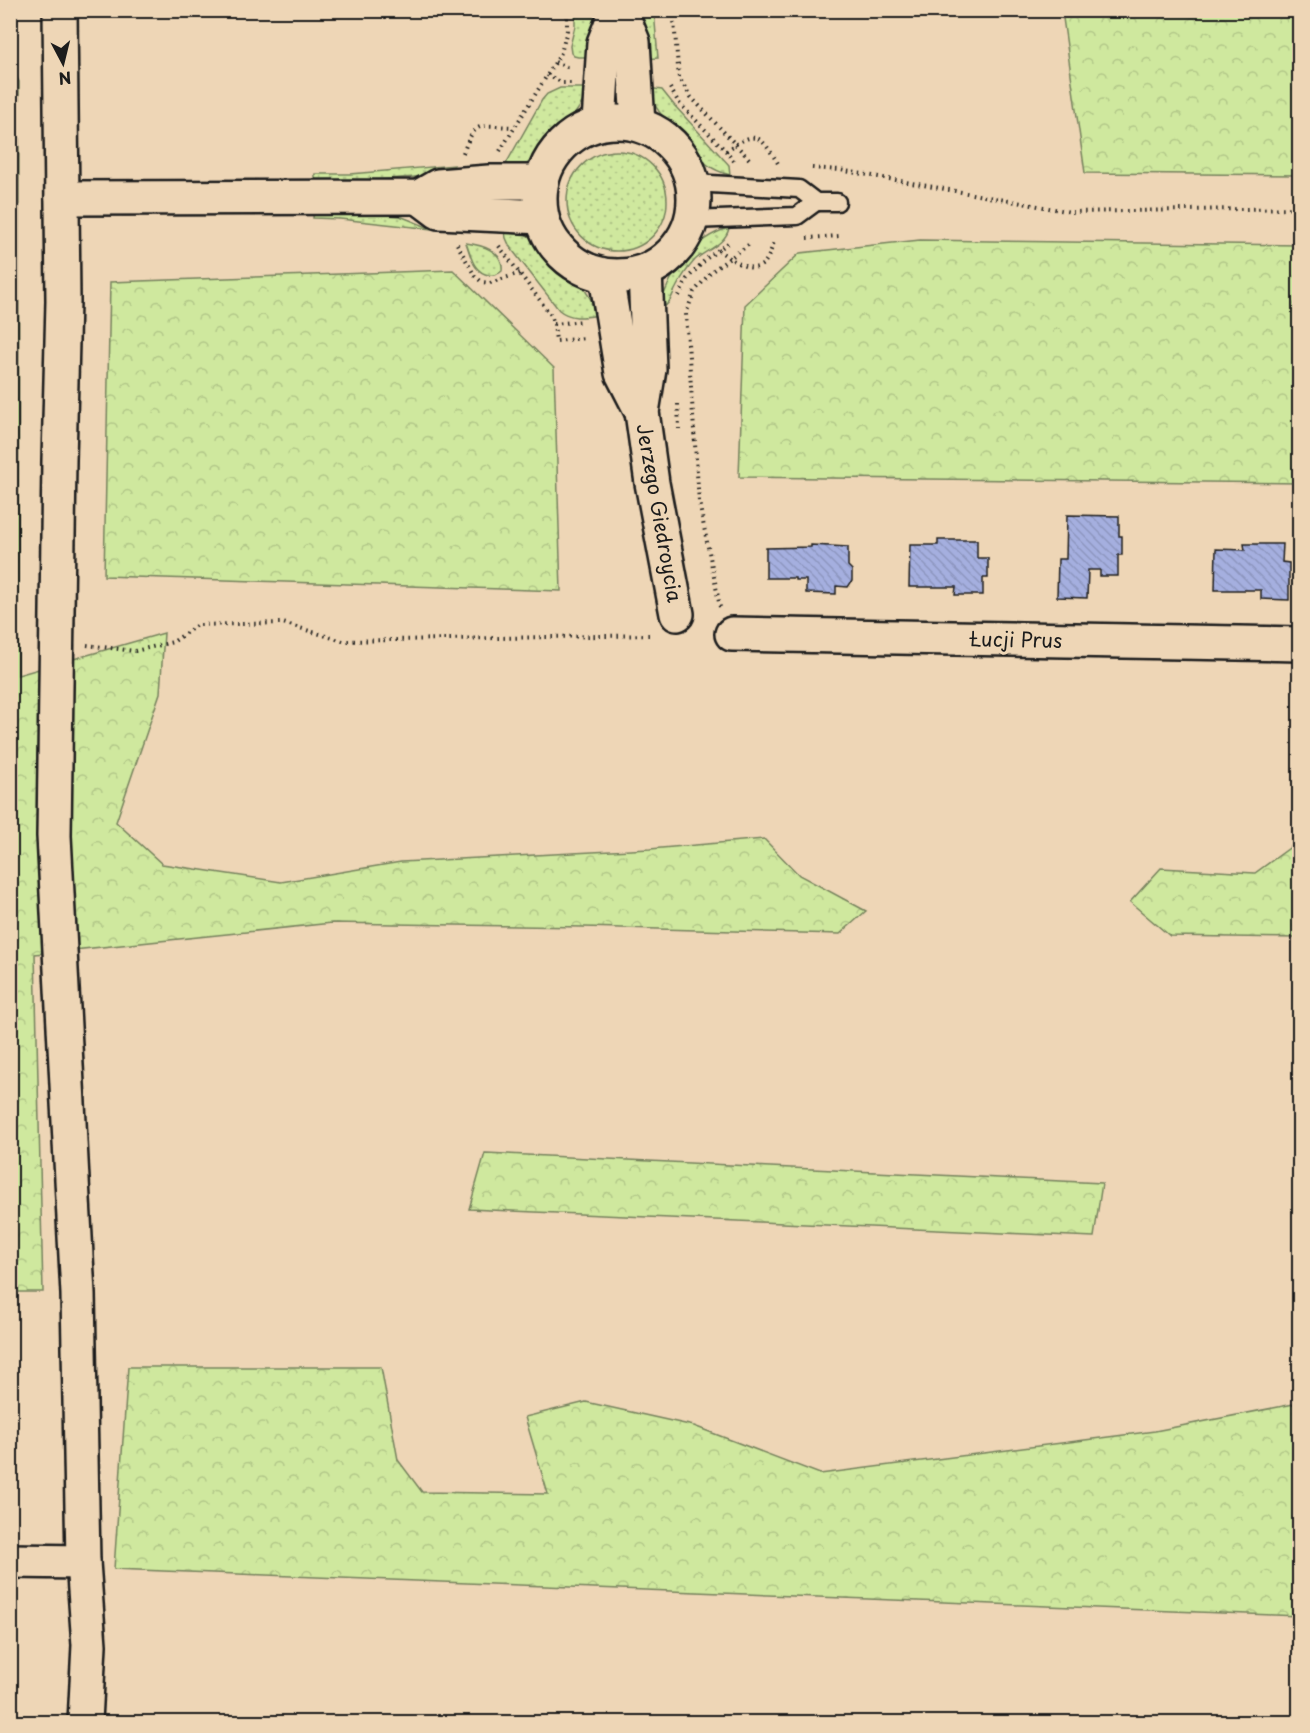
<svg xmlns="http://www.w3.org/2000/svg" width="1310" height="1733" font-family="'Playpen Sans',sans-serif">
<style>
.grass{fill:url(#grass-dots);stroke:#76825d;stroke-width:1.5}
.forest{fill:url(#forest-crowns);stroke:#76825d;stroke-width:1.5}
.building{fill:url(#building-back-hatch);stroke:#1c1c1c;stroke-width:1.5}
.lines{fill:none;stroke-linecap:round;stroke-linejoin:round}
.service-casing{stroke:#1c1c1c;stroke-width:21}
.minor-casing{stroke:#1c1c1c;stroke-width:38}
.path{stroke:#1c1c1c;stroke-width:4;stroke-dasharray:1.5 4.5;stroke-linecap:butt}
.service{stroke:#eed6b6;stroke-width:16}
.minor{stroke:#eed6b6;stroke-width:33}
.labels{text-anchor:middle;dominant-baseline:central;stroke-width:6;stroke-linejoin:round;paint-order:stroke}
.street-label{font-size:20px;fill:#1c1c1c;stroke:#eed6b6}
</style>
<defs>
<pattern id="grass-dots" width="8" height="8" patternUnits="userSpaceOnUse" patternTransform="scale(1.5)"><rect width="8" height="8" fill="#cfe89e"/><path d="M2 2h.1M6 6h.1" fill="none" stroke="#b1c688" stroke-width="1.8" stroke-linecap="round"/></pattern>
<pattern id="forest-crowns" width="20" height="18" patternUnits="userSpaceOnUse" patternTransform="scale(1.5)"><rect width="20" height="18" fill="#cfe89e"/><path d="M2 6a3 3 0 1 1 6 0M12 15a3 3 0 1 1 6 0" fill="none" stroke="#b1c688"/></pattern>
<pattern id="building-back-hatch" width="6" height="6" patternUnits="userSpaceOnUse" patternTransform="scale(1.5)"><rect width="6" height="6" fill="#a5afdf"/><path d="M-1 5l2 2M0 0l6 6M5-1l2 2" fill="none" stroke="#8d96bf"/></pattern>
</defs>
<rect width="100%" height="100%" fill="#eed6b6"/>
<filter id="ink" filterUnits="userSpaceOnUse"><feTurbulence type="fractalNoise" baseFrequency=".0167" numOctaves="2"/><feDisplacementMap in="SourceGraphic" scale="12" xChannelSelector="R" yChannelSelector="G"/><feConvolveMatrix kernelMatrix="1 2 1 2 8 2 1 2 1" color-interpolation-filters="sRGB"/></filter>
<g filter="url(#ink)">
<g class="grass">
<polygon points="575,11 597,11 592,57 578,57 574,56 571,53 570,46 575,26"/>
<polygon points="640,11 654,11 658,58 644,59"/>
<path d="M560,88H589C580,110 570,121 554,137C535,156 534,165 505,172L506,164L542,100L547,94Z"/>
<path d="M647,88L662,90L674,105L729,165L730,175C707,169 700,158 685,142C669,123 656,113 647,88Z"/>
<circle cx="617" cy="201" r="50"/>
<polygon points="454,165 452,169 444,175 315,184 315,174 350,174"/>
<polygon points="314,209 400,216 432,229 340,219 313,218"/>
<path d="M504,226L520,231L532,238L542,248L549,259L585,290L595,306L600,315C585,317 571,320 559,310L510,247L506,238Z"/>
<path d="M729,228C726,244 706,250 695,260C688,268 681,278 676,288C671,297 670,306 659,309C669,274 692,238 729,228Z"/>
<path d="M466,243C482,245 504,251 502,271C494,278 483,276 476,267C471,261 469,250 466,243Z"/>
</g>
<g class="forest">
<polygon points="1062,11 1299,11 1299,175 1085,173"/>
<polygon points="10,63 19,82 18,675 164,633 160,693 116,822 162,864 281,882 401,862 650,849 764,839 799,875 866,911 840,934 584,927 332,923 35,954 43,1292 10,1292"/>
<polygon points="920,240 1299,245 1299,483 739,477 745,305 800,253"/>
<polygon points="453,270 554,368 561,591 104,576 110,282"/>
<polygon points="1299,841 1299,938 1170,936 1130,902 1161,868 1255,873"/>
<polygon points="485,1153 1102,1183 1094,1237 469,1209"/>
<polygon points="128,1367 381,1367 398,1460 422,1492 548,1494 525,1417 586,1402 694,1426 820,1474 1155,1431 1299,1403 1299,1616 114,1569"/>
</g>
<g class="building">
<polygon points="1067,515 1119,516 1119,536 1122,536 1122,555 1118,555 1118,576 1100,576 1100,570 1088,570 1087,598 1057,597 1058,559 1066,559"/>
<polygon points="938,540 977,540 977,558 988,558 988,578 983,578 983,595 955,595 956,587 909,587 910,545 938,545"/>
<polygon points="1244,544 1283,544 1282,562 1289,563 1289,600 1261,599 1261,590 1215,590 1216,549 1245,550"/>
<polygon points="811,545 848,547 848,566 852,570 852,581 848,587 836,586 836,594 806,593 806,580 795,580 795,578 766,578 766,548 811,547"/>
</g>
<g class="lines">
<g class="service-casing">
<g id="service">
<polyline points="693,183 799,189 816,202 837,202"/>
<polyline points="692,220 797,216 816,202"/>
</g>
</g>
<g class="minor-casing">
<g id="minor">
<polyline points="60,10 63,301 59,460 54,836 78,1294 83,1562 89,1645 85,1722"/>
<polyline points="620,10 633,42 638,124"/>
<circle cx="617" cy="199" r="77"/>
<polyline points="599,123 604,43 617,10"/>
<polyline points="419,197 439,212 541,217"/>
<polyline points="62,198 419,197 438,186 489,182 541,182"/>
<polyline points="645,271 649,369 642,412 652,483 677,614"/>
<polyline points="606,276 622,373 642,412"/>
<polyline points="732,634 1300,644"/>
<polyline points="10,1561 83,1562"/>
</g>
</g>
<g class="path">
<polyline points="673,10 679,78 691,97 752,162"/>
<polyline points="555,62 567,67 572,67"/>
<polyline points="547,75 563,83 572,83"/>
<polyline points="670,88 679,103 726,151 734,161"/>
<polyline points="500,151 561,53 567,30 567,10"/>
<path d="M726,151C757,128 761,136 779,165"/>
<path d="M463,153C476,119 480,126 514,127"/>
<polyline points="812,168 840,170 1071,212 1300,208"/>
<polyline points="807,238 840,236"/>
<polyline points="457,244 475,276 482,282 490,283 520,273"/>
<polyline points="499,246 551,315 554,324 556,341 586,338"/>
<path d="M718,250C730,258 752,277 765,262C769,257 772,247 775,240"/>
<polyline points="679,296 687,279 707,258 728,243"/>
<polyline points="554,324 583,321"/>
<polyline points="678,404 679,429"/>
<polyline points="720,607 699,502 686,314 694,292 712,271 751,243"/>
<polyline points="87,645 135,651 173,642 197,625 283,623 343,641 653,635"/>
</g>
<use href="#service" class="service"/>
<use href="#minor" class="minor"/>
</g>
</g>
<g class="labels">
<g class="street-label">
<text transform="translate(660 513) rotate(80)">Jerzego Giedroycia</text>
<text transform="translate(1016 639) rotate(1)">Łucji Prus</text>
</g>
</g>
<rect width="1310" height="1733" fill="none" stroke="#eed6b6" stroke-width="36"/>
<rect x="18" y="18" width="1274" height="1697" fill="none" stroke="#1c1c1c" stroke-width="2" filter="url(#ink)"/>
<g transform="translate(63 63) rotate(173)" stroke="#eed6b6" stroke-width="4.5" paint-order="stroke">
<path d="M0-4.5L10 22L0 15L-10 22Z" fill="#1c1c1c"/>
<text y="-9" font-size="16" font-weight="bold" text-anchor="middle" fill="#1c1c1c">N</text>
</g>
</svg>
